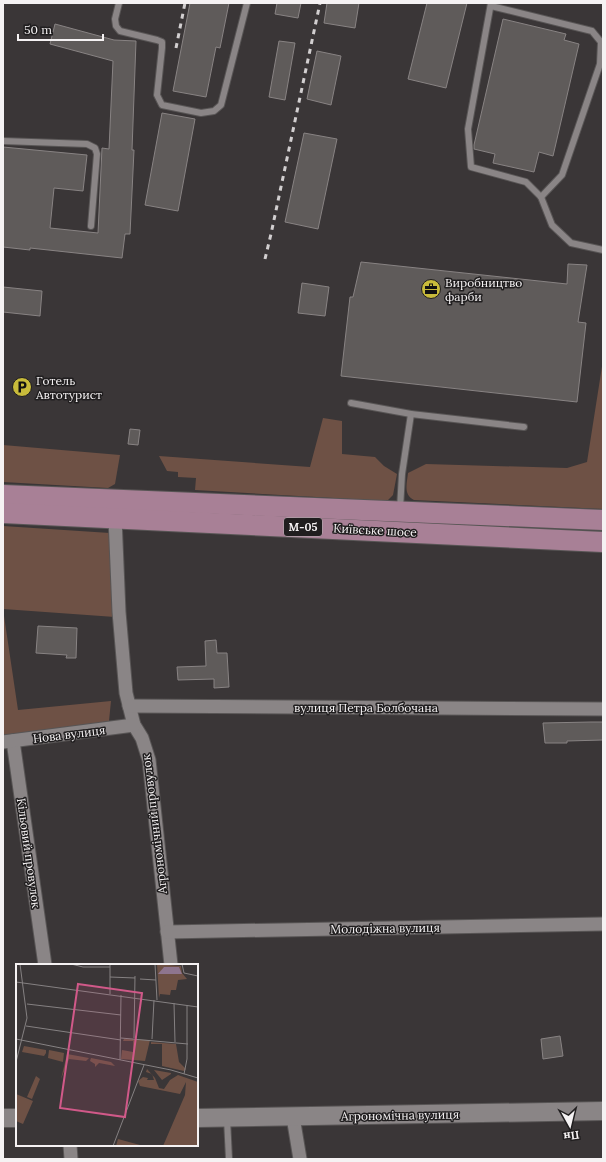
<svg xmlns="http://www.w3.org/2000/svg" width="606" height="1162" font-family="Lora,serif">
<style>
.green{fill:#6e5145}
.building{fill:#5f5b5a;stroke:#888383}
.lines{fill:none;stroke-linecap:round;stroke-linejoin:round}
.lane-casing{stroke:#585555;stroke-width:8}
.street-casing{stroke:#585555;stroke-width:15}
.secondary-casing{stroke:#585555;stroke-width:20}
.primary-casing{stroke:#585555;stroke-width:22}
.lane{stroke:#8a8586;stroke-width:6}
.street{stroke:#8a8586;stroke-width:13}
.secondary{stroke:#8a8586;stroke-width:18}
.primary{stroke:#a88096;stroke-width:20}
.rail{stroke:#d2cfd0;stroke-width:3;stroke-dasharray:5 5;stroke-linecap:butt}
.labels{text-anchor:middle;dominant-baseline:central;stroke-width:3;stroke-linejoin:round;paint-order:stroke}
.shield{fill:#201e1f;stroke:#b5b2b3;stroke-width:1}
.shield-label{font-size:11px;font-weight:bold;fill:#f5f2f3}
.poi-label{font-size:12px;fill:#f5f2f3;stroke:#201e1f;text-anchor:start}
.street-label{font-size:12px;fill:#f5f2f3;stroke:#201e1f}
.inset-road{fill:none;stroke:#858182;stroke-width:1}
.view{fill:#d15989;fill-opacity:0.15;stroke:#d15989;stroke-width:2}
.inset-edge{fill:none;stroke:#f5f2f3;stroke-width:2}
</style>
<rect width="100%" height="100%" fill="#3a3637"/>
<g class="green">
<path d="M603,360V509L414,500C403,495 407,483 408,473L426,464L567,468L587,462Z"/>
<polygon points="323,418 342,421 342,454 375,457 384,466 397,474 393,495 387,501 195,490 196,478 178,477 178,472 167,471 159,456 310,467"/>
<polygon points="3,445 120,455 115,484 108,488 3,482"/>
<polygon points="3,526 110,533 115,617 3,609 18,710 111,701 109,721 3,739"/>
</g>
<g class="building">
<polygon points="190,3 229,3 220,48 216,47 206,97 173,91"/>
<polygon points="277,3 301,3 298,18 275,14"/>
<polygon points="327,3 359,3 355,28 324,23"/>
<polygon points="427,3 467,3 446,88 408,79"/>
<polygon points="503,19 566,34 564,40 579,44 553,156 539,152 534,172 493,163 495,154 474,149 474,145"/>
<polygon points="55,24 114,40 136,41 132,150 134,150 130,234 125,234 122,258 30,248 30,250 3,247 3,147 87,155 83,191 54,188 50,228 98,233 102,148 109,149 113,61 50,44"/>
<polygon points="279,41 295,43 285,100 269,97"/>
<polygon points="317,51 341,56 331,105 307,99"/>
<polygon points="162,113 195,119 178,211 145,205"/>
<polygon points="304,133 337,139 318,229 285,222"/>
<polygon points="361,262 567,284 568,264 587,265 578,322 586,323 577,402 341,376 350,297 353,297"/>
<polygon points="302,283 329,287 325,316 298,313"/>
<polygon points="3,287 42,291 40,316 3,312"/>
<polygon points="130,429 140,430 138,445 128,444"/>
<polygon points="38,626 77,628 76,658 66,658 67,655 36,653"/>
<polygon points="216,640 217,653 227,653 229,687 214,688 214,679 178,680 177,667 206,666 205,641"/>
<polygon points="591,722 603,722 603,740 567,741 567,743 545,743 543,723"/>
<polygon points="560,1036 563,1056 543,1059 541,1039"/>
</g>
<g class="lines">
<g class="lane-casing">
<g id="lane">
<polyline points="119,3 115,19 116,26 120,31 157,40 162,42 162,48 157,95 162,105 201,113 214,111 221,105 247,3"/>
<polyline points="491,3 468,129 471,167 526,182 541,197 552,225 571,243 603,250"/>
<polyline points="491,6 592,31 601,42 600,64 562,175 541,197"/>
<polyline points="3,141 87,144 95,148 97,154 91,226"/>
<polyline points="351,403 411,414 524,427"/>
<polyline points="400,509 402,474 411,414"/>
<polyline points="227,1119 229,1159"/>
</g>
</g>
<g class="street-casing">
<g id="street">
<polyline points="115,518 119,612 126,693 134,725 142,738 149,760 171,965"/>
<polyline points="129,706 603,709"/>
<polyline points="13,741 45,965"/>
<polyline points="3,742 134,725"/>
<polyline points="167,932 603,924"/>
<polyline points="293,1117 300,1159"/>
<polyline points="70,1145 71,1159"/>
</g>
</g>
<g class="secondary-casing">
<g id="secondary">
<polyline points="3,1118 17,1118"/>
<polyline points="197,1118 603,1111"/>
</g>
</g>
<g class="primary-casing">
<g id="primary">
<polyline points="3,495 603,520"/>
<polyline points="3,513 603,542"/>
</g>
</g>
<use href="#lane" class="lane"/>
<use href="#street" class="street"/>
<use href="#secondary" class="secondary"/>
<use href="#primary" class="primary"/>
<g class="rail">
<polyline points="176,48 185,3"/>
<polyline points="265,259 271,234 320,3"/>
</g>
</g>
<defs>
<g id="office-disc" transform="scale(1)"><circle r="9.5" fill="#c8bb3b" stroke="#201e1f"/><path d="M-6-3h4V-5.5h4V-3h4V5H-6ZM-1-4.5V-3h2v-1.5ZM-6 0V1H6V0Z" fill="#111"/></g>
<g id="parking-disc" transform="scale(1)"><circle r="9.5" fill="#c8bb3b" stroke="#201e1f"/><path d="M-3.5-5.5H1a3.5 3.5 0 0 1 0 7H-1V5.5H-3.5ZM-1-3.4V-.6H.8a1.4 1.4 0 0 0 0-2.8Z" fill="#111"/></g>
</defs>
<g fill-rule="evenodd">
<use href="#office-disc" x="431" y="289"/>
<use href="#parking-disc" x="22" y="387"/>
</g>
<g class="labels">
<rect class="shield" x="284" y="518" width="38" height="18" rx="3"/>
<g class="shield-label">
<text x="303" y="527">М-05</text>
</g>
<g class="poi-label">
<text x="445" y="282">Виробництво<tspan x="445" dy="14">фарби</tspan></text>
<text x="36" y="380">Готель<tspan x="36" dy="14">Автотурист</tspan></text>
</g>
<g class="street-label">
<text transform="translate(375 530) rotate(3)">Київське шосе</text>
<text x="366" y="707">вулиця Петра Болбочана</text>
<text transform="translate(69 734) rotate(-7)">Нова вулиця</text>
<text transform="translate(154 824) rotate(-97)">Агрономічний провулок</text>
<text transform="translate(29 853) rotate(82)">Кільовий провулок</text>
<text transform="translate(385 928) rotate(-1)">Молодіжна вулиця</text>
<text transform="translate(400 1115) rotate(-1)">Агрономічна вулиця</text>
</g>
</g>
<g transform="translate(16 964)">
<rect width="182" height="182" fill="#3a3637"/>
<path d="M141,0L165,2L166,9L171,15L162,16L160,26H155L154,31L144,30L143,34ZM108,75L134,76L129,97L105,95L106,86L117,88V77H107ZM135,78L160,80L163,98L170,105L168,107L146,102V80H135ZM8,82L30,86V89L28,92L6,88ZM33,86L48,89L47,98L32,94ZM51,90L73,94L70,97L53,95L45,115ZM75,94L95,98L99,102L83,99L79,103V100L74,97ZM131,105L139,114L143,124L148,125L154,116L162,111L182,118V182H147L169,131L170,118L164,130L124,122L122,117L127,113L132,114L131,116H138L136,110L130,108ZM138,106L155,109V110L146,116ZM20,112L24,115L16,135L11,133ZM0,130L17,137L7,160L0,157ZM102,175L124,181L100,182Z" fill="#6e5145"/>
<path d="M148,3H163L166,10H142Z" fill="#8e758e"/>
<path class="inset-road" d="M55,0L67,3H94M94,0V30M139,0L141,36M166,0L168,9L182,12M94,13L119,14M124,15L140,16M0,18L182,43M158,39L159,78M11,40L105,51M10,62L105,76M105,74L172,80M118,74L119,12M0,75L155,106L182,114M136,75L138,36M104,96L105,31M0,98L11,54L4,0M168,110L171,95V41M97,182L128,101"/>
<path class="view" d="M62,20L126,29L109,153L44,144Z"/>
<rect width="182" height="182" class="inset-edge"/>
</g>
<rect width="606" height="1162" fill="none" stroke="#f5f2f3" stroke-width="8"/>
<g transform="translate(570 1126) rotate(172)" stroke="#201e1f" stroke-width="3" paint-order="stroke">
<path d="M0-3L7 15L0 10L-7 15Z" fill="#f5f2f3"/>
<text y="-6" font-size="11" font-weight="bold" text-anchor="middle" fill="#f5f2f3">Пн</text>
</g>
<path d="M18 34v6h85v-6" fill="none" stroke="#f5f2f3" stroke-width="2"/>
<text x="24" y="34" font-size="12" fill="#f5f2f3" stroke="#201e1f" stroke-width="3" paint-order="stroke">50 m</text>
</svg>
